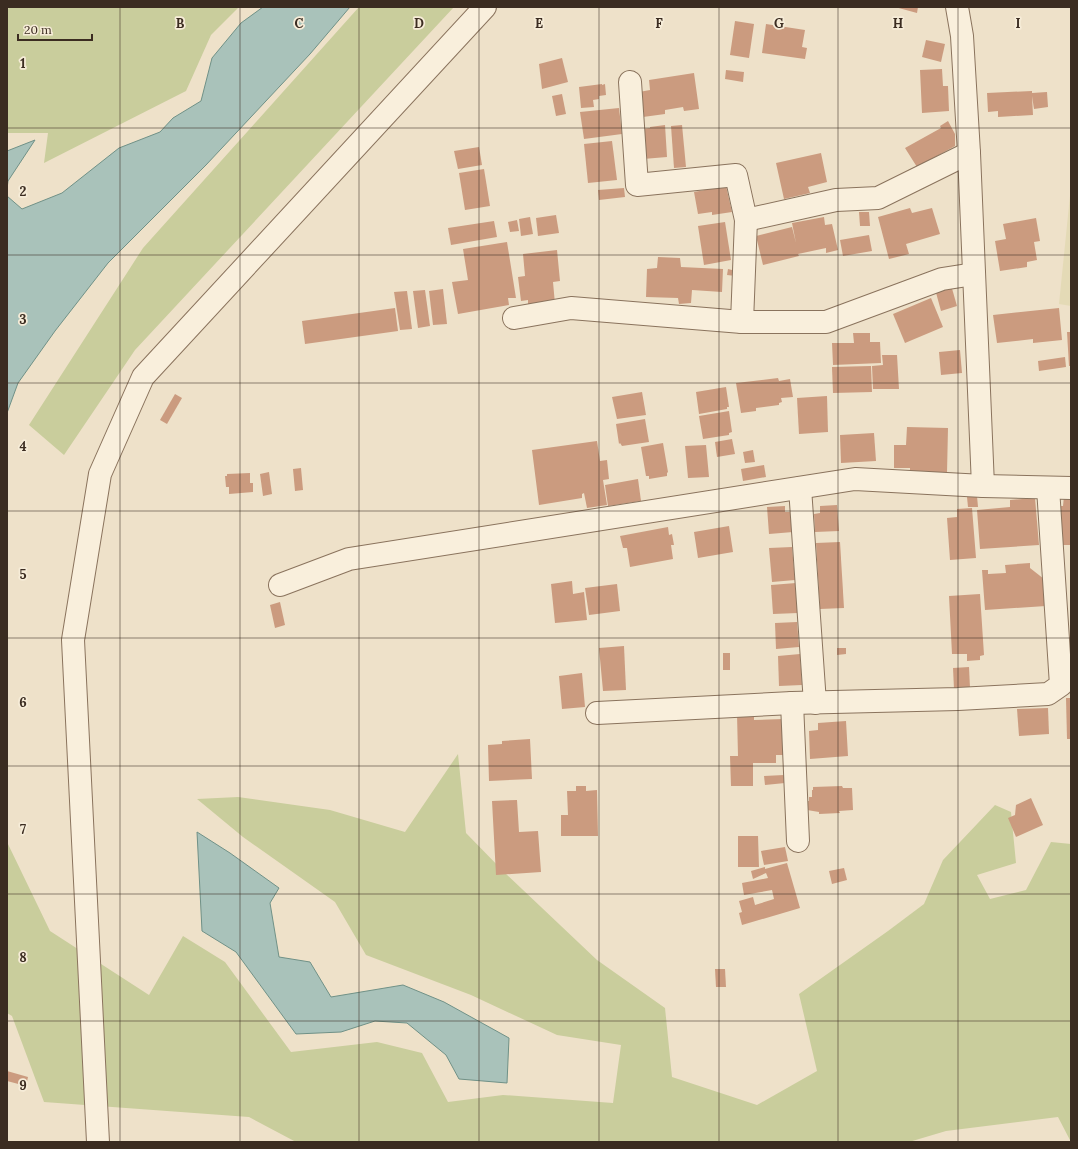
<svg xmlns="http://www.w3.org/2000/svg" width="1078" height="1149" font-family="Lora,serif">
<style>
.farmland{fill:#e4dab6}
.green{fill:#c9cd9c}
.water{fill:#a9c2ba;stroke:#709187}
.building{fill:#cb9b7f}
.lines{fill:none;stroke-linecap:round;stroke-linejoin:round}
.minor-casing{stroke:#8a735d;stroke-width:24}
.minor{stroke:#f9efdc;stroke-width:22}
.grid{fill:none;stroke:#3b2c21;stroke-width:1;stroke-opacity:0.55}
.grid-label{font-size:13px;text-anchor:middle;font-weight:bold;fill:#3b2c21;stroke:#f6ecd8;stroke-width:3.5;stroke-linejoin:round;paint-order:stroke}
</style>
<rect width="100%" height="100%" fill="#eee1c9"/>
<polygon class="farmland" points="1071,186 1071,306 1059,304"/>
<g class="green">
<polygon points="9,7 239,7 211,35 186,91 44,163 48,133 7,133 7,11"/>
<polygon points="359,7 454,7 135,350 64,455 29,425 143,248"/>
<polygon points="458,754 466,833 505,873 597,960 665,1008 672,1077 757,1105 817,1071 799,994 888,931 924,904 943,860 995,805 1011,812 1016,863 977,875 990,899 1026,890 1051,842 1071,844 1071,1142 1058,1117 946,1131 909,1142 296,1142 249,1117 44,1102 12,1016 7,1013 7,842 50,931 149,995 183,936 225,962 291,1052 377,1042 422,1053 448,1102 503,1095 613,1103 621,1045 557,1035 471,995 366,955 335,902 243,837 197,799 238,797 330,810 405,832"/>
</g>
<g class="water">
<polygon points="263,7 350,7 310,54 206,165 108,263 55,331 18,383 7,413 7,196 22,209 62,193 119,148 160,132 173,118 201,101 212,58 241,23"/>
<polygon points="35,140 8,181 7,189 7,151"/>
<polygon points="197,832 230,853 279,888 270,903 279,957 310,962 331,997 403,985 444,1002 509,1038 507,1083 459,1079 446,1055 407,1023 375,1021 341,1032 296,1034 236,952 202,931"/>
</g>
<g class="building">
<polygon points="895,7 918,7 917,13"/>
<polygon points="735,21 754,24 749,58 730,55"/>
<polygon points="766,24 805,30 802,47 807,48 805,59 762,53"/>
<polygon points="926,40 945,44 941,62 922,57"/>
<polygon points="562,58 568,82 542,89 539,64"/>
<polygon points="942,69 943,86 948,86 949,111 922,113 920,70"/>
<polygon points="726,70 744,72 743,82 725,79"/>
<polygon points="694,73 699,109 684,111 683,107 665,110 665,114 643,117 639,92 650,90 649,80"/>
<polygon points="602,84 602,85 605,84 606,95 599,96 599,99 593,100 594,107 581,108 579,87"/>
<polygon points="1032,91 1032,93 1047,92 1048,107 1034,109 1032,96 1033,115 998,117 998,111 988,112 987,93"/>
<polygon points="562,94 566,114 556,116 552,96"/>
<polygon points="619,108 622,134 584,139 580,112"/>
<polygon points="948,121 955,134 955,146 917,167 905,148 941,128 940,126"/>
<polygon points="665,125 667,157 643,159 641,129 650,128 650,127"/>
<polygon points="682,125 686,167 674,168 671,126"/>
<polygon points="612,141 617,180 588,183 584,144"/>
<polygon points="479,147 482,165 458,169 454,151"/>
<polygon points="821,153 827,182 808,187 810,193 784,199 776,163"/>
<polygon points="484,169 490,206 465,210 459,173"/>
<polygon points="726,186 732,212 712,215 712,212 698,214 694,192"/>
<polygon points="624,188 625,197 599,200 598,190"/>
<polygon points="910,208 912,213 932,208 940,234 906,244 909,254 889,259 878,217"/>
<polygon points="859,212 869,212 870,226 860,226"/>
<polygon points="556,215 559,233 538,236 536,218"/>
<polygon points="530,217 533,234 521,236 519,219"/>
<polygon points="824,217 825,225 832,224 838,250 826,253 826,248 798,254 799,256 763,265 756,236 792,227 796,243 792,223"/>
<polygon points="1036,218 1040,241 1034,242 1037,260 1027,262 1027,267 1000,271 995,241 1006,239 1003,224"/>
<polygon points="517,220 519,231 510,232 508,222"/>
<polygon points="494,221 497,237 451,245 448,228"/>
<polygon points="725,222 731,260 704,265 698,226"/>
<polygon points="869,235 872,251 843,256 840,240"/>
<polygon points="507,242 516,298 508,298 509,305 458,314 452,282 468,280 463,249"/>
<polygon points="557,250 560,281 553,282 555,304 528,307 528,300 521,301 518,277 525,276 523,254"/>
<polygon points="658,257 680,258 681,267 723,269 722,292 692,290 691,303 679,304 678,298 646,297 647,269 657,268"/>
<polygon points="728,269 736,271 736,276 727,275"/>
<polygon points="951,285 957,306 941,311 935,289"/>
<polygon points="443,289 447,324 433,325 429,291"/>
<polygon points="425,290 430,326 418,328 413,291"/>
<polygon points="407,291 412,329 400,330 394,292"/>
<polygon points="931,298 943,327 905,343 893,314"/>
<polygon points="395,308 398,331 305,344 302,321"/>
<polygon points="1059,308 1062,340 1033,343 1033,339 997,343 993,315"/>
<polygon points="1067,332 1071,332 1071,366 1069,366"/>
<polygon points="853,333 870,333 870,342 880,342 881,363 833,365 832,343 854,343"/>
<polygon points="960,350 962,373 941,375 939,352"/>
<polygon points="882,355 897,355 899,389 873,389 872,366 883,365"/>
<polygon points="1065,357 1066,367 1039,371 1038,361"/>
<polygon points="871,366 872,392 833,393 832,367"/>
<polygon points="778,378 779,381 790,379 793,397 781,398 782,402 779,403 779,405 756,408 756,411 741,413 736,383"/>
<polygon points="726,387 729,407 727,407 727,409 699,414 696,392"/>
<polygon points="642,392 646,415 617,419 612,397"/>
<polygon points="175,394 182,398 167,424 160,420"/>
<polygon points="827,396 828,432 799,434 797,398"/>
<polygon points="729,411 732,432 729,433 729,435 703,439 699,416"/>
<polygon points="645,419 649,442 622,446 620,443 619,444 616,424"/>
<polygon points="907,427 948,428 947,473 910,472 910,468 894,468 894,445 906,445"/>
<polygon points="874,433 876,461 841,463 840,435"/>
<polygon points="732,439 735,454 717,457 715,442"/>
<polygon points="597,441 600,461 607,460 609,479 603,480 607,505 587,508 584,493 582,494 582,498 539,505 532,450"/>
<polygon points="663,443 668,472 667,473 667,476 649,479 649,476 646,476 641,447"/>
<polygon points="706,445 709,477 688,478 685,446"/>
<polygon points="753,450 755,462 745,463 743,452"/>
<polygon points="764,465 766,477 743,481 741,469"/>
<polygon points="301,468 303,490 295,491 293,469"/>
<polygon points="269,472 272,494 263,496 260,474"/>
<polygon points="250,473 250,483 253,483 253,492 229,494 229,487 226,487 225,476 227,476 227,474"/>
<polygon points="638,479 641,501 608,506 605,485"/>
<polygon points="977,496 978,507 968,507 967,497"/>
<polygon points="1064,496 1071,497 1071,545 1058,545 1060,506 1063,506"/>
<polygon points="1035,498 1039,545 980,549 977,510 1010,507 1010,500"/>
<polygon points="837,505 839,531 815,532 814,514 820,513 820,506"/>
<polygon points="785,506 785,512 792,512 793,532 769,534 767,507"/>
<polygon points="972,508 976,558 950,560 947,518 957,517 957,509"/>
<polygon points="729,526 733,552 698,558 694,532"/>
<polygon points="668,527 669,535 672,534 674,545 671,545 673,559 630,567 627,548 623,548 620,536"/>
<polygon points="840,542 844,608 820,609 816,543"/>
<polygon points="792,547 795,580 772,582 769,548"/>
<polygon points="1030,563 1030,568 1044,579 1046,606 985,610 982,570 988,570 988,574 1006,573 1005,565"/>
<polygon points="572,581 573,594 584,592 587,620 555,623 551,584"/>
<polygon points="796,583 798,613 773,614 771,585"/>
<polygon points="617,584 620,611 589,615 585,588"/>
<polygon points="980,594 984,655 980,656 980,660 967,661 967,654 952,654 949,596"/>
<polygon points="280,602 285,625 275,628 270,605"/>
<polygon points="797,622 799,647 776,649 775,623"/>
<polygon points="624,646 626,690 603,691 599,648"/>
<polygon points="837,648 846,648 846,654 837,655"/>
<rect x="723" y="653" width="7" height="17"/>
<polygon points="800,654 802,685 779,686 778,656"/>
<polygon points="969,667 970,688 954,689 953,668"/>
<polygon points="582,673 585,707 562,709 559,676"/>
<polygon points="1066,698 1071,698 1071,739 1067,739"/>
<polygon points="1048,708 1049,734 1019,736 1017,709"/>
<polygon points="737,714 754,714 754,720 783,719 783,755 776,755 776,763 753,763 753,786 731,786 730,756 738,756"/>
<polygon points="846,721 848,756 810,759 809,731 818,730 818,723"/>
<polygon points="530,739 532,779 489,781 488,745 502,744 502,741"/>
<polygon points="784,775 785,783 765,785 764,776"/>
<polygon points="576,786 586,786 586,791 597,790 598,836 561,836 561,815 568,815 567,791 576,791"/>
<polygon points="842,786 843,788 852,788 853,810 839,811 840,813 819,814 819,812 807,810 806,801 809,801 809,797 812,797 812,790 813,790 813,787"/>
<polygon points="1031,798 1043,825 1016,837 1008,818 1015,815 1016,805"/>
<polygon points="517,800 519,832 538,831 541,872 496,875 492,801"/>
<polygon points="738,836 758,836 759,867 738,867"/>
<polygon points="785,847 788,861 764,865 761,851"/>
<polygon points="787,863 800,908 742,925 739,913 742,912 739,901 753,897 755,905 774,899 772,890 744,895 742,883 768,878 766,873 753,879 751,871 765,867 765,869"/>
<polygon points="844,868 847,880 832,884 829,871"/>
<polygon points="715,969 725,969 726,987 716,987"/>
<polygon points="7,1071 28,1077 26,1086 7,1081"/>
</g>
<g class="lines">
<g class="minor-casing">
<g id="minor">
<polyline points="957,7 962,36 969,153 983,486"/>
<polyline points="630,82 637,185 736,175 746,220 742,322"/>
<polyline points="746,220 836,200 878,198 969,153"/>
<polyline points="514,318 571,308 742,322 826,322 942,279 974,274"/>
<polyline points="800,488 815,703"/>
<polyline points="280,585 349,559 855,479 983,486 1071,488"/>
<polyline points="792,703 798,841"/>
<polyline points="597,713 792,703 958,699 1048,694 1061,685 1048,488"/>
<polyline points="98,1142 73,640 100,474 143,377 485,7"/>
</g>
</g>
<use href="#minor" class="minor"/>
</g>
<path class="grid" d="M120,7V1142M240,7V1142M359,7V1142M479,7V1142M599,7V1142M719,7V1142M838,7V1142M958,7V1142M7,128H1071M7,255H1071M7,383H1071M7,511H1071M7,638H1071M7,766H1071M7,894H1071M7,1021H1071"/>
<g class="grid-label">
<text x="180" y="28">B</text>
<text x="299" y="28">C</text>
<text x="419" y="28">D</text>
<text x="539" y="28">E</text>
<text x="659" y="28">F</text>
<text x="779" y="28">G</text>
<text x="898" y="28">H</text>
<text x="1018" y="28">I</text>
<text x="23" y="68">1</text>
<text x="23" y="196">2</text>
<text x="23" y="324">3</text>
<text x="23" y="451">4</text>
<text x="23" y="579">5</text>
<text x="23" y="707">6</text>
<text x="23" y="834">7</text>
<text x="23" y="962">8</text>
<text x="23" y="1090">9</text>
</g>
<rect width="1078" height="1149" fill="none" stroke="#3b2c21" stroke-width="16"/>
<path d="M18 34v6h74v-6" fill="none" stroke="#3b2c21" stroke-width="2"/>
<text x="24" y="34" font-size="12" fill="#3b2c21" stroke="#f6ecd8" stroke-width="3" paint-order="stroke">20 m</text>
</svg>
